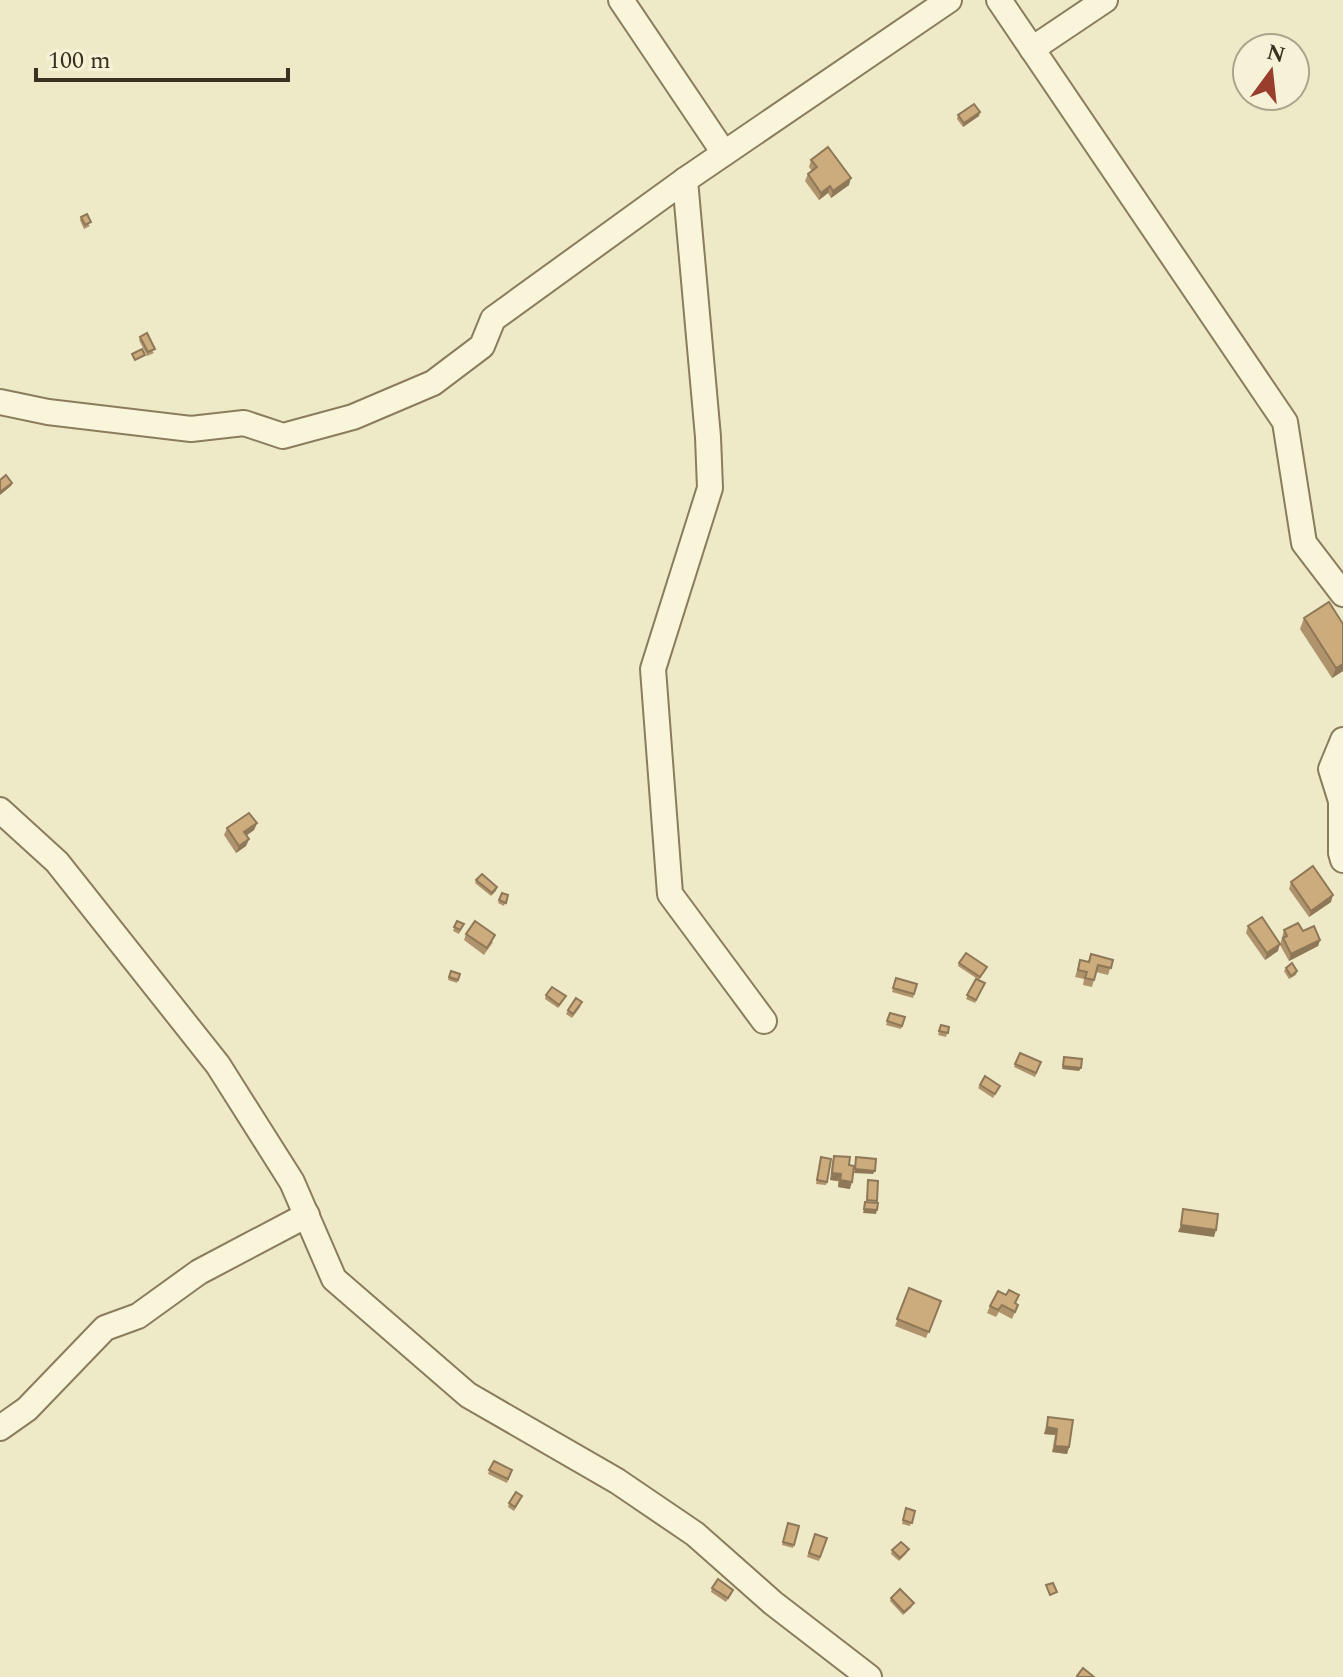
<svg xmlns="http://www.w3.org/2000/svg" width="1343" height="1677" font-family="Spectral,serif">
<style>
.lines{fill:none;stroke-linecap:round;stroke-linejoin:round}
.minor-casing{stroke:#8a7c5c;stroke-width:28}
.minor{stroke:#f9f5db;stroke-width:24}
.wall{fill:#af936c}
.shaded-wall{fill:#8f7858}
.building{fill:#ccab7d;stroke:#8f7858;stroke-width:2}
</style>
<rect width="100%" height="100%" fill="#eee9c7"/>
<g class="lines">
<g class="minor-casing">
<g id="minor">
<polyline points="621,0 724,153"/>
<polyline points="999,0 1285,422 1304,543 1343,594"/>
<polyline points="1032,49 1105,0"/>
<polyline points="685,180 708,437 710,488 653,669 670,894 764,1021"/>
<polyline points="0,402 48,412 191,429 244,423 283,436 353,417 433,383 482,346 493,319 685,180 949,0"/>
<polyline points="1343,740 1331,769 1341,801 1341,853 1343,860"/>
<polyline points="0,810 57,862 218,1065 292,1182 334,1279 468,1395 617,1481 695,1534 773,1603 869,1677"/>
<polyline points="0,1428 27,1409 105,1328 138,1316 199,1272 307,1215"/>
</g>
</g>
<use href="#minor" class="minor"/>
</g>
<g class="wall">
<polygon points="958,115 979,116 963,127 957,119"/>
<polygon points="811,160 849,185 831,198 828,193 819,200 805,181 808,174 812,171 809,167"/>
<polygon points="81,217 90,226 84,229 80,220"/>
<polygon points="140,337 154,353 147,356 139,340"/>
<polygon points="1304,618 1343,624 1343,671 1332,678 1300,629"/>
<polygon points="257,823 254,830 246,836 249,839 246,846 236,853 224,835 227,828"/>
<polygon points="476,880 497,887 496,891 491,896 475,883"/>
<polygon points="1291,882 1331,902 1309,917 1289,889"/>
<polygon points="502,893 508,895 504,906 498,903"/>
<polygon points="457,921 464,924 459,934 453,931"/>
<polygon points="1248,926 1278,951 1265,960 1246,933"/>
<polygon points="1284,930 1303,931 1320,940 1318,946 1289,961 1280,945"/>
<polygon points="466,934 493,942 484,955 464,940"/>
<polygon points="1091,954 1113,960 1108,975 1096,972 1092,987 1083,985 1084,979 1075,977 1080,960 1088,962"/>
<polygon points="959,963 986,970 979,980 958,966"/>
<polygon points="1286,968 1297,971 1296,975 1289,979 1284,971"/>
<polygon points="451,971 460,974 457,983 448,980"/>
<polygon points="896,978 917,984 913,998 892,992"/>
<polygon points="976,979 985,983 975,1003 966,999"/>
<polygon points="546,995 564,1000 558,1008 545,999"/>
<polygon points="581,1006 572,1018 566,1014 568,1010"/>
<polygon points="890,1013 905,1017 901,1029 886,1025"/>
<polygon points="941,1025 949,1027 946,1037 938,1035"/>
<polygon points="1020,1053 1041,1062 1035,1077 1014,1067"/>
<polygon points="980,1085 1000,1086 993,1098 978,1088"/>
<polygon points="834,1156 849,1165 850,1189 838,1187 838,1181 830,1180 832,1162"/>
<polygon points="821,1157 827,1182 826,1185 816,1184"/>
<polygon points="909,1288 941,1301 926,1338 895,1326"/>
<polygon points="1016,1303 1018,1305 1012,1319 999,1312 996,1317 987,1313 990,1306"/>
<polygon points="1048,1417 1069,1447 1067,1454 1052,1452 1055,1435 1044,1434"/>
<polygon points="494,1461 512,1470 507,1483 488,1474"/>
<polygon points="521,1499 514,1511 508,1507 509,1503"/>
<polygon points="906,1508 915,1511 910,1526 902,1524"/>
<polygon points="788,1523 799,1526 793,1548 782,1545"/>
<polygon points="815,1534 827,1538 819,1561 807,1557"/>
<polygon points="892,1550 907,1553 899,1561 891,1554"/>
<polygon points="712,1588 732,1593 726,1602 711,1592"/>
<polygon points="891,1598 912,1607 903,1615 890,1601"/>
</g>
<g class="shaded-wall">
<polygon points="980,112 979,116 963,127 964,123"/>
<polygon points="851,178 849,185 831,198 833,191"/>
<polygon points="830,186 828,193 819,200 821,193"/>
<polygon points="12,483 11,486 0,495 0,492"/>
<polygon points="1343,664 1343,671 1332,678 1336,668"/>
<polygon points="257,823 254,830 241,839 244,832"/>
<polygon points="249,839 246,846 236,853 239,846"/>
<polygon points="1333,895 1331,902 1309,917 1311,911"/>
<polygon points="1320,940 1318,946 1289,961 1291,954"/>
<polygon points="1280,944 1278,951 1265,960 1267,953"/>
<polygon points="1063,1066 1081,1068 1079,1071 1062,1069"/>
<polygon points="855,1169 875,1171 873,1174 854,1173"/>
<polygon points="832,1173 841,1174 838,1181 830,1180"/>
<polygon points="840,1180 852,1182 850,1189 838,1187"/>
<polygon points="864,1209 877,1210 876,1214 863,1213"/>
<polygon points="1181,1225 1216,1230 1214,1237 1178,1232"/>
<polygon points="1047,1427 1057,1429 1055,1435 1044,1434"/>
<polygon points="1055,1446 1069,1447 1067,1454 1052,1452"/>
</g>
<g class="building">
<polygon points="974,104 980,112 964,123 958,115"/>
<polygon points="828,147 851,178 833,191 830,186 821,193 808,174 817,167 811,160"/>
<polygon points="87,214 91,222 85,225 81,217"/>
<polygon points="147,333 155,349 148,352 140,337"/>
<polygon points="142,349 145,355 135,360 132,354"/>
<polygon points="6,475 12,483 0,492 0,480"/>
<polygon points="1329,602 1343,624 1343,664 1336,668 1304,618"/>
<polygon points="249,813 257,823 244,832 249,839 239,846 227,828"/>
<polygon points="1313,866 1333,895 1311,911 1291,882"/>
<polygon points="482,874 497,887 492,893 476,880"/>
<polygon points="502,893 508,895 506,903 499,900"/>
<polygon points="1262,917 1280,944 1267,953 1248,926"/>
<polygon points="457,921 464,924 460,930 454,927"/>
<polygon points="475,921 495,935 487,948 466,934"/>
<polygon points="1298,923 1303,931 1314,926 1320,940 1291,954 1283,938 1287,936 1284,930"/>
<polygon points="966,953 987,967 980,977 959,963"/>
<polygon points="1091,954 1113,960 1111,968 1098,965 1094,980 1085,978 1087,972 1078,970 1080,960 1089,962"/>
<polygon points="1292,963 1297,971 1291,976 1286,968"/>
<polygon points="451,971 460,974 458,980 449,977"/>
<polygon points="896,978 917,984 914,994 893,988"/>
<polygon points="976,979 985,983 976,1000 967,995"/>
<polygon points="552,987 566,996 559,1005 546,995"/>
<polygon points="576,998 582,1002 573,1014 568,1010"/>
<polygon points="890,1013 905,1017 902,1026 887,1021"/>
<polygon points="941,1025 949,1027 948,1033 939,1031"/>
<polygon points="1020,1053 1041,1062 1036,1073 1015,1064"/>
<polygon points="1064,1057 1082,1059 1081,1068 1063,1066"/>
<polygon points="985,1076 1000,1086 995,1094 980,1085"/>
<polygon points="834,1156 850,1157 849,1165 854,1166 852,1182 840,1180 841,1174 832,1173"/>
<polygon points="821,1157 831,1159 827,1182 817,1180"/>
<polygon points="856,1157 876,1159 875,1171 855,1169"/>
<polygon points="868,1180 878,1181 877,1201 867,1200"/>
<polygon points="865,1202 878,1203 877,1210 864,1209"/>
<polygon points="1183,1209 1218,1214 1216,1230 1181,1225"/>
<polygon points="909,1288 941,1301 929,1332 897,1319"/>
<polygon points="1009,1290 1019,1295 1015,1303 1018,1305 1015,1312 1002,1305 998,1310 990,1306 998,1291 1006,1295"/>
<polygon points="1048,1417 1073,1420 1069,1447 1055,1446 1057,1429 1047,1427"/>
<polygon points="494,1461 512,1470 508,1479 489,1470"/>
<polygon points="516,1492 522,1496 515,1507 509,1503"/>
<polygon points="906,1508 915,1511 912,1523 903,1520"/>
<polygon points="788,1523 799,1526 794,1545 783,1542"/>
<polygon points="815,1534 827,1538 820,1557 809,1553"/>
<polygon points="901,1542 909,1549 900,1558 892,1550"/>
<polygon points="718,1579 733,1590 728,1598 712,1588"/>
<polygon points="1053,1583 1057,1592 1050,1595 1046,1585"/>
<polygon points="900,1589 914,1603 904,1612 891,1598"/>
<polygon points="1083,1668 1094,1677 1079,1677 1077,1676"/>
</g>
<g transform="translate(1271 72) rotate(15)"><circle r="38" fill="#f6f2d7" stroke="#aba58e" stroke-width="2"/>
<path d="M0-6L14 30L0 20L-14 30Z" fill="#993e2c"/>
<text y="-12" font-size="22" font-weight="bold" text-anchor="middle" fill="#3b3120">N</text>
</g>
<path d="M36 68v12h252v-12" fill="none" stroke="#3b3120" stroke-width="4"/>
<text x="48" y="68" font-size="24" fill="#3b3120" stroke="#f6f2d7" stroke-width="6" paint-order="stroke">100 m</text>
</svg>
